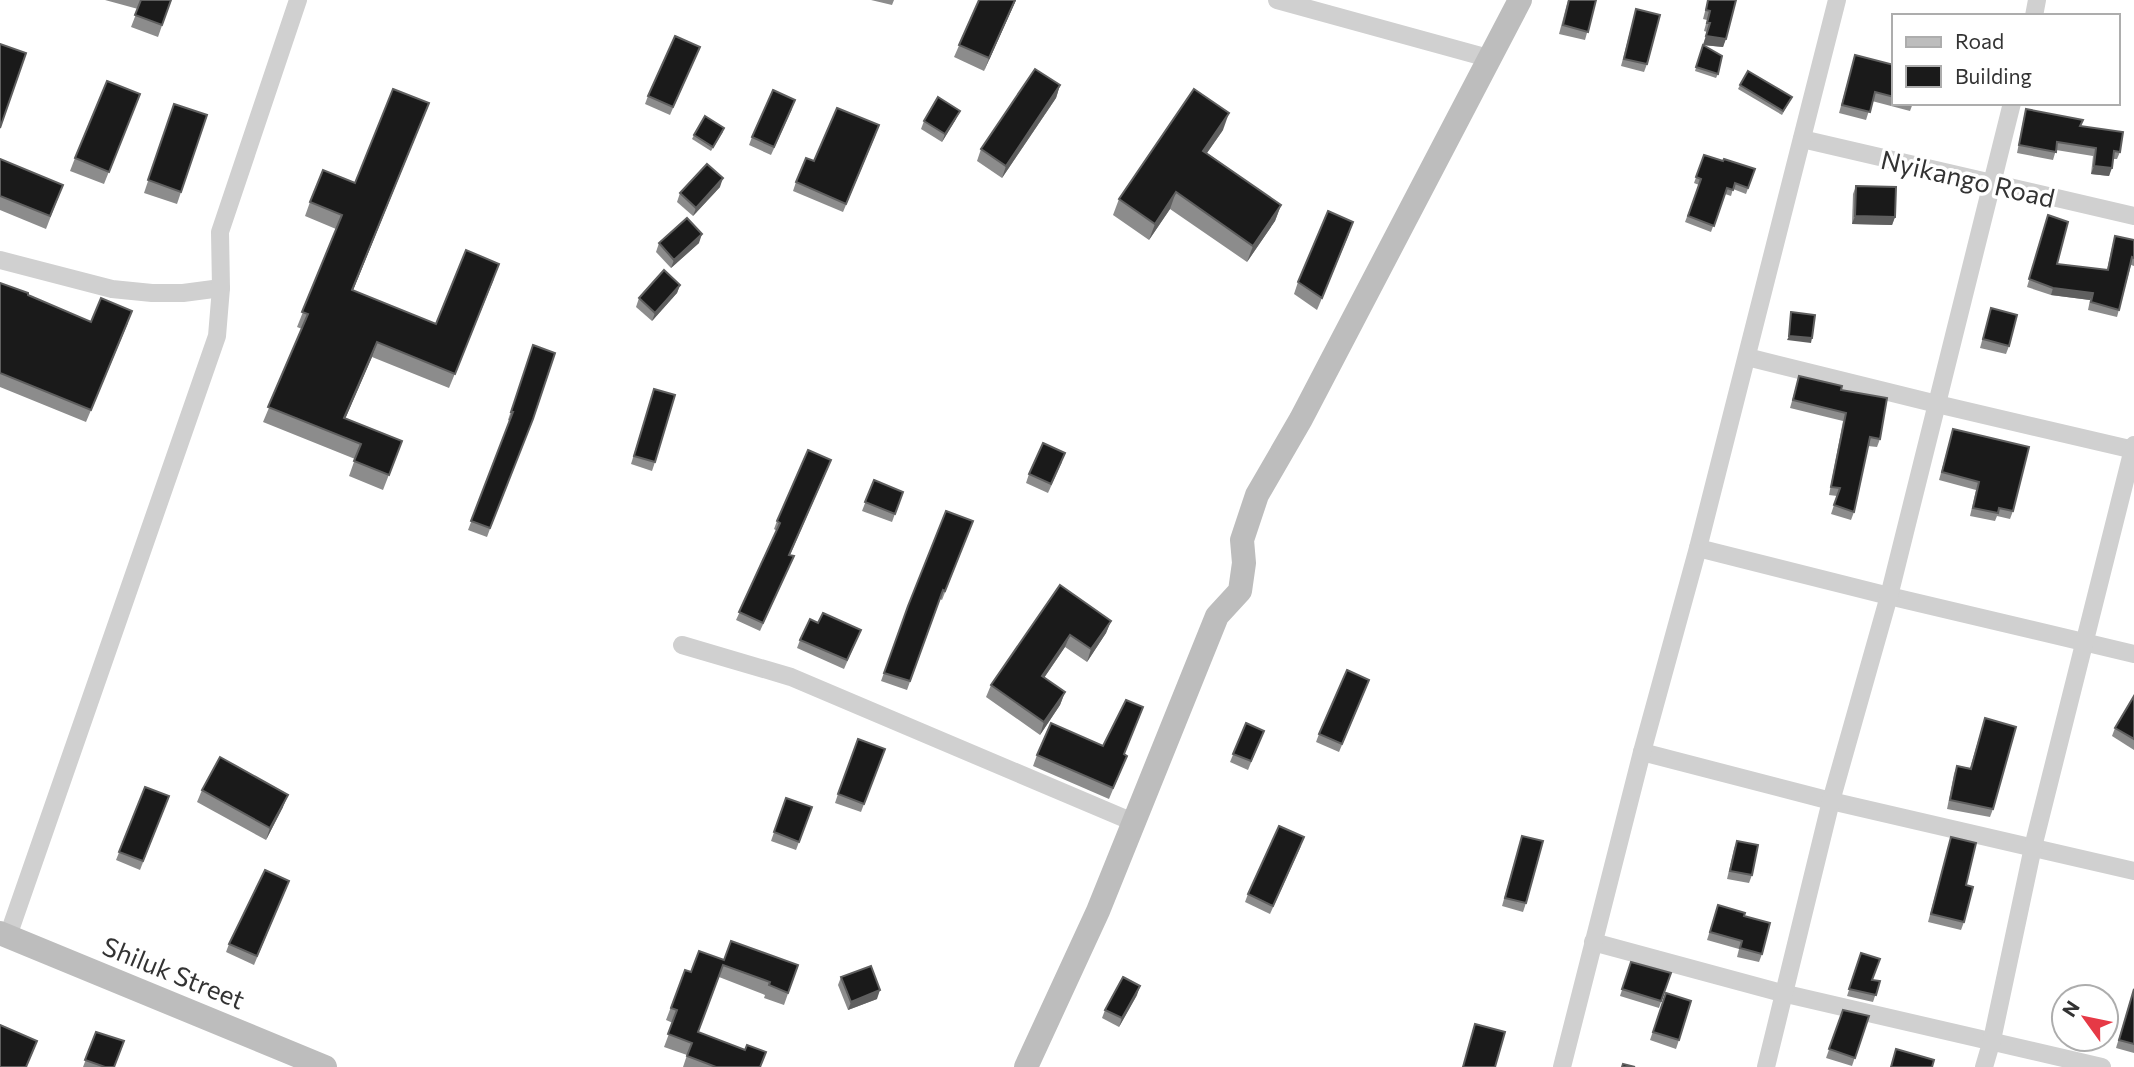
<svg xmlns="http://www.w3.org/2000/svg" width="2134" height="1067" font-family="Commissioner,sans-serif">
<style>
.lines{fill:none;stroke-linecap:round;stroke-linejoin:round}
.street{stroke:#d0d0d0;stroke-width:18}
.secondary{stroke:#bdbdbd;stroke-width:24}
.wall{fill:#8c8c8c}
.shaded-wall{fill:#5f5f5f}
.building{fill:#1a1a1a;stroke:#5f5f5f;stroke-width:2}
.labels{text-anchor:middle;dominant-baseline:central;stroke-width:7;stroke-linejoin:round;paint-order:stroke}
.street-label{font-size:26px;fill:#333;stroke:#fff}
</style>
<rect width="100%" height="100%" fill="#fff"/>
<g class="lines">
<g class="street">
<polyline points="1277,0 1488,58"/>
<polyline points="2034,16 2037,0"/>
<polyline points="1802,139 2134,216"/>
<polyline points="0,260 112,289 152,293 183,293 221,288"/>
<polyline points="1747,357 1937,404 2134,450"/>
<polyline points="1698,548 1889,596 2134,654"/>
<polyline points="682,645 791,677 1133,822"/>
<polyline points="1642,752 1831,801 2134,871"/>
<polyline points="8,936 217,336 221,288 220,232 298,0"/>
<polyline points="1593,942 1782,993 2102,1067"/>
<polyline points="1562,1067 1642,752 1698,548 1837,0"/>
<polyline points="1766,1067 1831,801 1889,596 2012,103"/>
<polyline points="1984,1067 1992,1040 2033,847 2134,445"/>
</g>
<g class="secondary">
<polyline points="0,933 325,1067"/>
<polyline points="1026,1067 1098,911 1217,616 1240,591 1244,563 1242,540 1257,495 1301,419 1520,0"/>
</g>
</g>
<g class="wall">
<polygon points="105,0 171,0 158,37 131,27 138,9"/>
<polygon points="871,0 894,0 892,5"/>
<polygon points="979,0 1016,0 984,71 954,57"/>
<polygon points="1568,0 1596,0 1585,40 1559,34"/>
<polygon points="1708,0 1736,0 1723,47 1703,45 1707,32 1704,31 1707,20 1703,19"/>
<polygon points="1636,9 1647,64 1644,72 1621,66"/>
<polygon points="1703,45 1718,74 1716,78 1695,71"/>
<polygon points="700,47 670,115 645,104 648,96"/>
<polygon points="1855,55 1894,65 1894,103 1913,103 1910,111 1872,101 1866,120 1839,113"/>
<polygon points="1060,85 1056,98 1002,178 977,161 981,149"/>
<polygon points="1740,85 1792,97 1782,115 1738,89"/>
<polygon points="140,94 104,184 70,171 75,158"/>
<polygon points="174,104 207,115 177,204 144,193"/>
<polygon points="792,109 771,155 749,145 752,137"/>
<polygon points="2026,109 2081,126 2120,152 2117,159 2113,159 2109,176 2091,174 2093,156 2056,150 2053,160 2017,153 2024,117"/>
<polygon points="423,118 353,290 436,324 494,279 449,388 372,357 345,419 402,441 383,490 349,476 355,459 263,422 302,329 297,327 336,229 305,216 310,202 355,183"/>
<polygon points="956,119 942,142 921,129 924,121"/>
<polygon points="1223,130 1207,153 1281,205 1275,221 1247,262 1170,209 1149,240 1113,215 1119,199"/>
<polygon points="723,132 711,151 692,139 694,135"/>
<polygon points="876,134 843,212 793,191 796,182 814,161"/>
<polygon points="1704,155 1723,161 1755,169 1746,194 1733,189 1731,196 1725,194 1711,232 1685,222 1699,185 1694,183"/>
<polygon points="0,159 63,185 46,229 0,210"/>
<polygon points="1856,186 1895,217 1892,225 1852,224 1853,194"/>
<polygon points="720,187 693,216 677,202 680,193"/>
<polygon points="2048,215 2057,264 2107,270 2113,243 2115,236 2134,240 2134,266 2131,265 2117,317 2088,310 2090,300 2051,295 2027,287"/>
<polygon points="1349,234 1317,310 1294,294 1298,282"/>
<polygon points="659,243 699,243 671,268 656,252"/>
<polygon points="0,283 91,322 128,323 86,422 0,387"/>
<polygon points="680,285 677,293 652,321 636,307 639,298"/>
<polygon points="1991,308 2009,346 2006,354 1980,348"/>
<polygon points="533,345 555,353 487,537 468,530 510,421 508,420"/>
<polygon points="1799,376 1841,390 1880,439 1877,447 1868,446 1854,512 1851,520 1831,514 1837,496 1829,495 1843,421 1790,408"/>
<polygon points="654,389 655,462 652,471 631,464"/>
<polygon points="1953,429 2013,511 2010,519 1997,516 1995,521 1970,516 1976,490 1939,480"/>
<polygon points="1062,462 1048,493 1026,483 1029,474"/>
<polygon points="828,468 790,555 790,565 760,631 736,620 777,531 774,529 777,521"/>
<polygon points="874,480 903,492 892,522 862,511"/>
<polygon points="973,521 942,600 940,599 907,690 881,681 908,606"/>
<polygon points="1060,585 1111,621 1106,633 1087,662 1065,647 1044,678 1065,692 1060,705 1040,735 986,697 991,685"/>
<polygon points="818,623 861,630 844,669 797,648 800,640"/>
<polygon points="1366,688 1339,752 1316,742 1319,734"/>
<polygon points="2134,696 2134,750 2112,736 2115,728"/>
<polygon points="1985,718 1993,809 1990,817 1947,809 1954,774 1957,766 1970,768"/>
<polygon points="1246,723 1264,731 1248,770 1230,762"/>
<polygon points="885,749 861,812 835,803 838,794"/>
<polygon points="1037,755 1124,755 1127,756 1109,799 1033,766"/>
<polygon points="145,787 169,796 140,870 116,860"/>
<polygon points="202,790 283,807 266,840 197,802"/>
<polygon points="786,798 812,807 796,850 771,841"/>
<polygon points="1522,836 1526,903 1523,912 1502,906"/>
<polygon points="1951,837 1966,885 1964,922 1961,930 1928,922"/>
<polygon points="1737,841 1752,875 1749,883 1727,879 1734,849"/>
<polygon points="1301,846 1270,914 1245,902 1248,894"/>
<polygon points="289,881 254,965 226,952 229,944"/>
<polygon points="1718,905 1744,916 1762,954 1759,962 1737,957 1739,949 1707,940"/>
<polygon points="1861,953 1872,980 1880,981 1873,1002 1847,996"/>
<polygon points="724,960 798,965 784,1005 764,998 765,995 719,977 698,1032 760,1067 683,1067 687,1055 664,1047 673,1023 666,1020 685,970 691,972"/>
<polygon points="1631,962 1671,973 1659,1008 1620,996"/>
<polygon points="841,977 877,999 848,1010 838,985"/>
<polygon points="2134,988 2134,1053 2116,1048"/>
<polygon points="1666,993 1679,1040 1676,1049 1650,1040"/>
<polygon points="1137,995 1119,1027 1102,1018 1105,1010"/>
<polygon points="1843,1010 1869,1016 1852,1066 1826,1058"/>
<polygon points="96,1032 114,1067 83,1067"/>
</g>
<g class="shaded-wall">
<polygon points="1015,0 1016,0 984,71 989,58"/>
<polygon points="1706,36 1726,39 1723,47 1703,45"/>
<polygon points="1060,85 1056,98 1002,178 1006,166"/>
<polygon points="429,103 423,118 347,305 352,290"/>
<polygon points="960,111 956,119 942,142 945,134"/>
<polygon points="1229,113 1223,130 1197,167 1203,151"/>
<polygon points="2094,166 2112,168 2109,176 2091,174"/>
<polygon points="723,178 720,187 693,216 696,208"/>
<polygon points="1176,192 1170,209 1149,240 1155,224"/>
<polygon points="1281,205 1275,221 1247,262 1253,246"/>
<polygon points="1855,216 1895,217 1892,225 1852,224"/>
<polygon points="702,234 699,243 671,268 674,260"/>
<polygon points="680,285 677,293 652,321 655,313"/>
<polygon points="2053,288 2093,293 2090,300 2051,295"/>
<polygon points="1789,336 1812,338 1811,343 1787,340"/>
<polygon points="377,342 372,357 339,433 344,418"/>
<polygon points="1111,621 1106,633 1087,662 1091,649"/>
<polygon points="1070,635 1065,647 1037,688 1042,676"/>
<polygon points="1065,692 1060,705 1040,735 1044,722"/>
<polygon points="288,795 283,807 266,840 270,828"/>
<polygon points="1140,986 1137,995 1119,1027 1122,1018"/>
<polygon points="880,990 877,999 848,1010 851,1002"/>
</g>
<g class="building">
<polygon points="141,0 171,0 162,25 135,15"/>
<polygon points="979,0 1015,0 989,58 959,45"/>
<polygon points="1569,0 1596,0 1588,32 1563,25"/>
<polygon points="1708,0 1736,0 1726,39 1706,36 1710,23 1707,23 1710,11 1706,10"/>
<polygon points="1636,9 1660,15 1647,64 1624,59"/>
<polygon points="675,36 700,47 673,107 648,96"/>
<polygon points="0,44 26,53 0,128"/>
<polygon points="1703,45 1722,56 1718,74 1696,67"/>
<polygon points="1855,55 1894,65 1894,97 1875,92 1870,112 1842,105"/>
<polygon points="1035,69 1060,85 1006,166 981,149"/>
<polygon points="1748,71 1792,97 1783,111 1740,85"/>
<polygon points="107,81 140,94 109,172 75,158"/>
<polygon points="393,89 429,103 352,290 436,324 466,250 499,264 455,374 377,342 344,418 402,441 389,475 354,461 361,444 268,407 308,314 302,312 342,215 310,202 323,170 355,183"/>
<polygon points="1194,89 1229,113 1203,151 1281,205 1253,246 1176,192 1155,224 1119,199"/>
<polygon points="773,90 795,100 774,147 752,137"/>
<polygon points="938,97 960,111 945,134 924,121"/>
<polygon points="174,104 207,115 181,192 148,180"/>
<polygon points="837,108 879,125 846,204 796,182 806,158 814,161"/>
<polygon points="2026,109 2083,120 2080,126 2123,132 2120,152 2114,151 2112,168 2094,166 2096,148 2057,142 2056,152 2019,145"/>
<polygon points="705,116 724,128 713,147 694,135"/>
<polygon points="1704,155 1723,161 1724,159 1755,169 1748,188 1735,183 1733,190 1727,188 1714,226 1688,216 1701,179 1696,177"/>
<polygon points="0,159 63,185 50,216 0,196"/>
<polygon points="707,164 723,178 696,208 680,193"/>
<polygon points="1856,186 1896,187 1895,217 1855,216"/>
<polygon points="1328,211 1353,222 1322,298 1298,282"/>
<polygon points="2048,215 2068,222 2057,264 2108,270 2115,236 2134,240 2134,258 2132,257 2119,310 2091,302 2093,293 2053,288 2029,279"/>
<polygon points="687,218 702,234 674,260 659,243"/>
<polygon points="664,270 680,285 655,313 639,298"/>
<polygon points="0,283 28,293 28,295 91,322 101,298 132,311 91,410 0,373"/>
<polygon points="1991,308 2017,315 2009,346 1983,339"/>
<polygon points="1791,312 1815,315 1812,338 1789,336"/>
<polygon points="533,345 555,353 533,419 490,528 471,521 513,412 511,412"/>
<polygon points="1799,376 1842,386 1841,390 1887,398 1880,439 1870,437 1854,512 1834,505 1840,488 1831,487 1846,413 1793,400"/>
<polygon points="654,389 675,395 655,462 634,456"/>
<polygon points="1953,429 2029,447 2013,511 1999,508 1998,513 1973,508 1979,482 1942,472"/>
<polygon points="1043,443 1065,453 1051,484 1029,474"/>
<polygon points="808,450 831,460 789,555 794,556 763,623 739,612 780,523 777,521"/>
<polygon points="874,480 903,492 895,514 865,502"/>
<polygon points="946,511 973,521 945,591 943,590 910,681 884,673 908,606"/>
<polygon points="1060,585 1111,621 1091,649 1070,635 1042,676 1065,692 1044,722 991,685"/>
<polygon points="823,613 861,630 847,660 800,640 810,619 818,623"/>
<polygon points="1347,670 1369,680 1342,744 1319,734"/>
<polygon points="2134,696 2134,739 2115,728"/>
<polygon points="1126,700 1143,707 1124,754 1127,756 1113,788 1037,755 1051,723 1103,746"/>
<polygon points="1985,718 2016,727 1993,809 1950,800 1957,766 1971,769"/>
<polygon points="1246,723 1264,731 1251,761 1233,754"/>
<polygon points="858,739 885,749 864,804 838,794"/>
<polygon points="220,757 288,795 270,828 202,790"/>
<polygon points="145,787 169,796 143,861 119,852"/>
<polygon points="786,798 812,807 799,842 774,832"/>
<polygon points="1279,826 1304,837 1273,906 1248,894"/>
<polygon points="1522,836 1543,841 1526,903 1505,898"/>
<polygon points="1951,837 1976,843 1966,885 1973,887 1964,922 1931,914"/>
<polygon points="1737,841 1758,845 1752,875 1730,871"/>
<polygon points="265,870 289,881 257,956 229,944"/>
<polygon points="1718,905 1745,913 1744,916 1770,923 1762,954 1740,948 1742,941 1710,932"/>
<polygon points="731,941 798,965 788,993 769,985 770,982 723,965 698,1032 745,1050 747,1045 766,1052 760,1067 716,1067 687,1056 692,1043 668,1034 677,1010 671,1008 685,970 691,972 699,951 724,960"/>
<polygon points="1861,953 1880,959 1872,980 1880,981 1876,995 1849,989"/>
<polygon points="1631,962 1671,973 1661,1001 1622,989"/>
<polygon points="871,966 880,990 851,1002 841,977"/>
<polygon points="1123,977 1140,986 1122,1018 1105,1010"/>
<polygon points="2134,989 2134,1044 2119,1040"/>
<polygon points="1666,993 1691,1001 1679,1040 1653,1032"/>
<polygon points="1843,1010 1869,1016 1855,1058 1829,1049"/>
<polygon points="1475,1024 1505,1032 1495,1067 1463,1067"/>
<polygon points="0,1025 37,1041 26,1067 0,1067"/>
<polygon points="96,1032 124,1041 114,1067 105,1067 85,1060"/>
<polygon points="1896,1049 1934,1060 1932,1067 1891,1067"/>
<polygon points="1623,1064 1635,1067 1622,1067"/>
</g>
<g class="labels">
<g class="street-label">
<text transform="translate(1968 178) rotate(13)">Nyikango Road</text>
<text transform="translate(174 972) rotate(22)">Shiluk Street</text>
</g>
</g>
<rect x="1892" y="14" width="228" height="91" fill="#ffffff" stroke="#adadad" stroke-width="2"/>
<rect x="1906" y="37" width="35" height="10" fill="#bdbdbd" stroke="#adadad" stroke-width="2"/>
<text x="1955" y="49" font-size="21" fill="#333333">Road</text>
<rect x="1906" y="66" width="35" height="21" fill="#1a1a1a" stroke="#adadad" stroke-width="2"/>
<text x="1955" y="84" font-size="21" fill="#333333">Building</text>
<g transform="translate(2085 1018) rotate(303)"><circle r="33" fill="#ffffff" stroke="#adadad" stroke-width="2"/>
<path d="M0-5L12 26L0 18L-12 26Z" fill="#e63946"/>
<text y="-10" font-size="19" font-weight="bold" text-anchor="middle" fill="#333333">N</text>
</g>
</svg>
